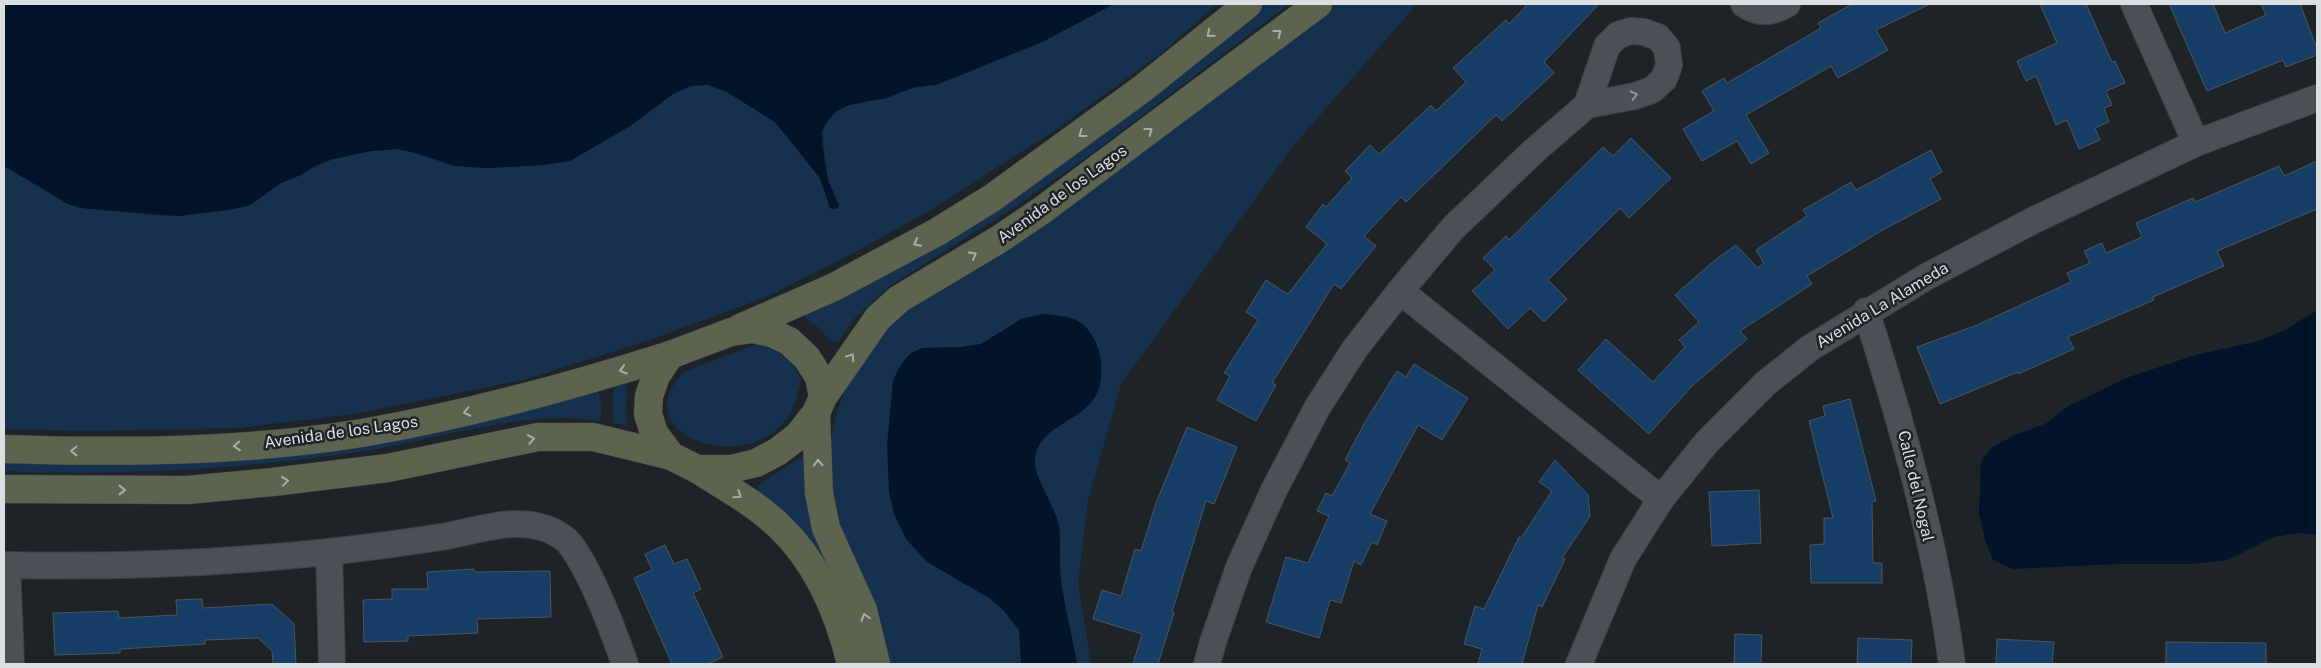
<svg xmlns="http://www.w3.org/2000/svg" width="2321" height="668" font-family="'Public Sans',sans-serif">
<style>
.green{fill:#16314e}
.water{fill:#021429}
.building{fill:#163e67;stroke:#4f545a}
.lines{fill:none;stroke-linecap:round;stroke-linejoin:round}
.street-casing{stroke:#3b3f42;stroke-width:28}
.secondary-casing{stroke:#3b3f42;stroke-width:29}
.street{stroke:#4b5056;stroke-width:26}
.secondary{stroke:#5c6450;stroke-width:28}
.oneway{stroke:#a8aea8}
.oneway2{stroke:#93989c}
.labels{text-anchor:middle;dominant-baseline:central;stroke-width:5;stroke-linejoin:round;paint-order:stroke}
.street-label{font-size:16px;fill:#dbdfe2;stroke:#1e2328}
</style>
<rect width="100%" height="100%" fill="#1e2328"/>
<g class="green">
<polygon points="1114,4 1217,4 1162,53 1054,131 932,209 846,257 766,297 647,341 527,379 355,414 237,428 88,431 4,429 4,166 81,208 152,215 179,216 216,212 250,205 281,183 333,159 371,151 397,149 412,152 455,165 487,168 543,165 569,161 630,126 673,94 691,86 708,85 727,92 775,122 820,178 830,208 837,201 828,180 822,131 827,122 835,112 849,105 886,98 915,87 936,85 1042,42"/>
<polygon points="1262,4 1289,4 1094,152 1018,205 888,287 854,319 839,341 831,341 819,328 802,315 1217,37"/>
<polygon points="1336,4 1417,4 1294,145 1121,384 1088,500 1078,584 1091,664 890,664 871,596 841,539 830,494 827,455 837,412 856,362 898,316 963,275"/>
<path d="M757,344C783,350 791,356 801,380C798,390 796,401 792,410C756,481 620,437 684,372Z"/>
<path d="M613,382L625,383C629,397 623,412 628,426L613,423Z"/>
<path d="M597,386L602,409L600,421C589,420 577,418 566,418C502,417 429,441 365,451C246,469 124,476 4,471V456L253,451Z"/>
<path d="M805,455L851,605C825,563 802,518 758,492L757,487C759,483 797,461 805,455Z"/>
</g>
<g class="water">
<polygon points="4,4 1114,4 1042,42 936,85 915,87 886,98 849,105 835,112 827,122 822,131 822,145 828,180 839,206 836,209 830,208 820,178 775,122 727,92 708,85 691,86 673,94 630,126 570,161 543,165 487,168 455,166 412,152 397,149 371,151 333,159 316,165 301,175 281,183 250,205 234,209 179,216 81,208 68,204 4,166"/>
<polygon points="2317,310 2317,535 2299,533 2274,537 2228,560 2191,564 2119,564 2013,569 1993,560 1985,540 1979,513 1981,461 1992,447 2015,435 2047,423 2068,406 2129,377 2195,355 2259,341 2285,330"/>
<path d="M1044,314C1071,317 1084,317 1096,343C1101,354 1102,365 1101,377C1098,424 1036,419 1035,462C1034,475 1054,506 1058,522C1062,537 1059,552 1060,567C1062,600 1072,632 1077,664H1021L1019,630L1004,611L989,598L927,562L906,539L894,514L889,492L887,445L893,380L902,363L911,353L922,348L960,347L981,344L1021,319Z"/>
</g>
<g class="building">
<polygon points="1528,4 1599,4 1544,62 1554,73 1502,121 1496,115 1406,202 1401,197 1364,236 1376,246 1341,289 1334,284 1272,383 1276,385 1256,421 1217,400 1230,376 1224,373 1258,320 1246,312 1266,280 1288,294 1327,244 1306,227 1323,204 1326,207 1352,178 1345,171 1370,145 1379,154 1431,105 1436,111 1466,82 1453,68 1506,20 1509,24"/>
<polygon points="1852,4 1930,4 1876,30 1888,50 1838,78 1831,66 1746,115 1769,153 1751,164 1737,141 1702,161 1683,129 1714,111 1702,91 1724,78 1727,83 1821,28 1818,23"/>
<polygon points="2040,4 2086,4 2112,62 2115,61 2125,83 2106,91 2112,105 2104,108 2109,122 2095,128 2100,140 2079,149 2067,120 2056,125 2036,76 2026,81 2017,61 2057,43"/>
<polygon points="2169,4 2213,4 2225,33 2266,15 2261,4 2300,4 2317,49 2317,55 2286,67 2283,60 2207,91"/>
<polygon points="1631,138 1671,178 1629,218 1620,208 1548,280 1567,299 1544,322 1530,308 1508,329 1472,291 1495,270 1483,258 1506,236 1509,240 1603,147 1613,156"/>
<polygon points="1931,150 1942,172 1930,179 1941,199 1881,231 1807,276 1812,284 1740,331 1747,339 1693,385 1649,434 1578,370 1606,339 1653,382 1685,347 1679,340 1699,322 1675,295 1715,260 1736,245 1758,268 1764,263 1756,250 1807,216 1803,210 1851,182 1856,190"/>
<polygon points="2317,161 2317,209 2217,251 2224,266 2153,297 2154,300 2068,337 2074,349 2018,374 2018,372 1940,404 1917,347 1977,325 2071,282 2067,273 2090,263 2084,251 2102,243 2106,253 2142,237 2136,223 2193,198 2195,202 2279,166 2284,176"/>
<polygon points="1414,364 1468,398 1442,440 1418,425 1370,514 1387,521 1377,545 1372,542 1361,565 1354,561 1341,603 1330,600 1319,638 1266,622 1286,557 1308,563 1329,516 1317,511 1326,493 1332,496 1350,463 1345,460 1365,422 1397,371 1406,377"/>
<polygon points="1850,399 1876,501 1872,502 1873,563 1882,563 1882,583 1811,583 1810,545 1824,544 1824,518 1833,518 1809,421 1825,416 1823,406"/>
<polygon points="1187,427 1237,447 1214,504 1206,501 1172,612 1174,613 1158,664 1133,664 1142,634 1093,619 1102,590 1121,596 1135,549 1141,551 1156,503"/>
<polygon points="1555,460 1588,495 1590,516 1562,558 1565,559 1542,607 1538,605 1522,664 1478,664 1482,649 1464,644 1475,606 1484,609 1519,537 1521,538 1552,491 1539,482"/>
<polygon points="1759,490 1761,543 1712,546 1709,492"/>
<polygon points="665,545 674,564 687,559 701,589 693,593 723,657 707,664 672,664 634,578 652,570 645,554"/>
<polygon points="474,569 474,572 550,571 551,617 477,619 478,633 408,636 408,641 364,642 363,600 392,599 392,589 428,589 427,572"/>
<polygon points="202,599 203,608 272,604 294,624 296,664 273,664 272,651 258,638 205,640 205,644 120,649 120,653 55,655 53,613 118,611 119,618 177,615 176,600"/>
<polygon points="1735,634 1762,635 1761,664 1734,664"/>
<polygon points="1858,638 1912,640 1911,664 1857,664"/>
<polygon points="1997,639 2054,642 2052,664 1996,664"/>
<polygon points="2166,642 2266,643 2266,664 2166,664"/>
</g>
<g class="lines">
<g class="street-casing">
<g id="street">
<path d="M1744,4C1758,14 1772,13 1787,4"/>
<polyline points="2134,4 2196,143"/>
<polyline points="1400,291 1661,499"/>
<path d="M1866,311C1903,427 1936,544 1952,664"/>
<polyline points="329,553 332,664"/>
<path d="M4,565C150,568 296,560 441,537C478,531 516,515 552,531C558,534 566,539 570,544C592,573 613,630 625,664"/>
<polyline points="7,565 11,664"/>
<polyline points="1207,664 1213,642 1239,567 1274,490 1317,408 1354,350 1400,291 1453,228 1535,150 1587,105 1635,96 1652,90 1664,79 1669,65 1667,48 1658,37 1644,32 1631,31 1618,35 1607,46 1587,105"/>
<polyline points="1579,664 1623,559 1661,499 1707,442 1766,383 1810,348 1926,277 2034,220 2196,143 2317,98"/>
</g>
</g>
<g class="secondary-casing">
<g id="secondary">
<polyline points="740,328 834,287 937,232 992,198 1142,89 1248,4"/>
<polyline points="823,397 819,377 807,358 789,341 772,333 753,329 731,332 670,355 656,376 649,396 648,414 654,433 671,456 697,469 731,469 756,463 777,452 798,436 816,413 823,397 878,318 899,299 998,240 1041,211 1318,4"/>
<polyline points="816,413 819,493 826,528 863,610 876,664"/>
<path d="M4,449C123,453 244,452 362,433C467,415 569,387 670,355"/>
<path d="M697,469C725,487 755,503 779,526C817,562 839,614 851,664"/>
<polyline points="4,489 187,490 273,482 388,468 538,437 593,437 671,456"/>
</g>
</g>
<use href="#street" class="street"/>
<use href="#secondary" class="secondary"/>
</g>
<defs><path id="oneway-chevron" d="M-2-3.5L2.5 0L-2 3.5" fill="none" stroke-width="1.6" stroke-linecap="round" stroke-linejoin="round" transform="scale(1.25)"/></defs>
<g class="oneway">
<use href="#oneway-chevron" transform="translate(1278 33) rotate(-37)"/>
<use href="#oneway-chevron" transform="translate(1210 34) rotate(141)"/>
<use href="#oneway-chevron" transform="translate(1149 131) rotate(-37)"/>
<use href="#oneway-chevron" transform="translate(1082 134) rotate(143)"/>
<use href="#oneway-chevron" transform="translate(917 243) rotate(152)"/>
<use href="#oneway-chevron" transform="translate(973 255) rotate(-30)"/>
<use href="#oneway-chevron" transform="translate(851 357) rotate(-56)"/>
<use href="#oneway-chevron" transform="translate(623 370) rotate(163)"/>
<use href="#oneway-chevron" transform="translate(467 412) rotate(168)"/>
<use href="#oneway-chevron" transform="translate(531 439) rotate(-11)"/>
<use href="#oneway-chevron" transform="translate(237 446) rotate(176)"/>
<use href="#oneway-chevron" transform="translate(74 451) rotate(180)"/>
<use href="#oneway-chevron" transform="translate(818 463) rotate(-93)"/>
<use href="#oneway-chevron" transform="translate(285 481) rotate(-7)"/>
<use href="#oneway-chevron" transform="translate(122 490)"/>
<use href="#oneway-chevron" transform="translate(738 495) rotate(33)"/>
<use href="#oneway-chevron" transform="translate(865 617) rotate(-106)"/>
</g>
<use class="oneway2" href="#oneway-chevron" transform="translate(1634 95) rotate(-14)"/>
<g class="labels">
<g class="street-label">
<text transform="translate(1062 194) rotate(-36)">Avenida de los Lagos</text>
<text transform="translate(1882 305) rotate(-31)">Avenida La Alameda</text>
<text transform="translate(341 432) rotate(-8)">Avenida de los Lagos</text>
<text transform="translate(1916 486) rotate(77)">Calle del Nogal</text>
</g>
</g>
<rect width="2321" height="668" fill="none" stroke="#dbdfe2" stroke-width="10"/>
</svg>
